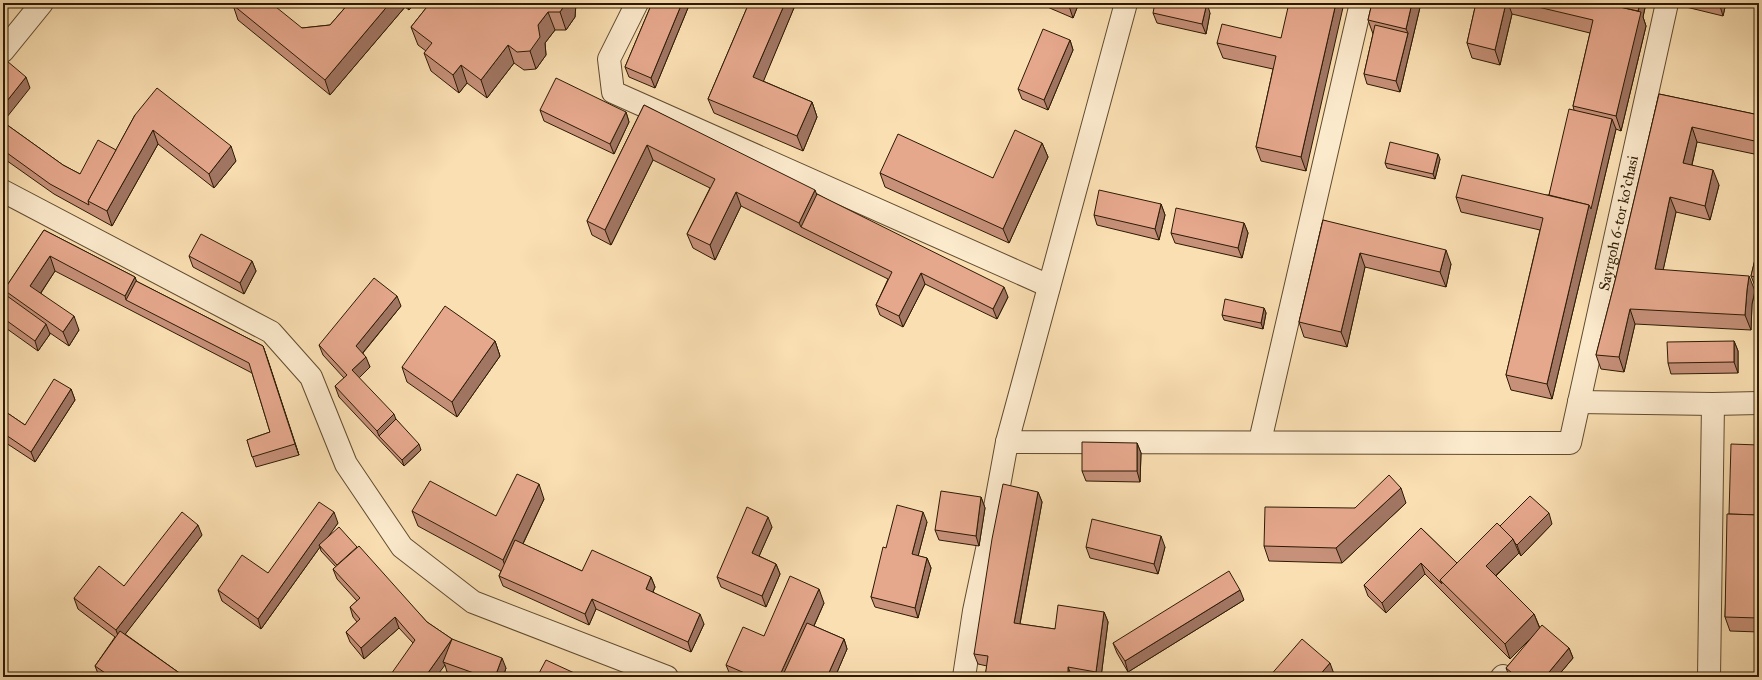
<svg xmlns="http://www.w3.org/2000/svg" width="1762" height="680" font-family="'IM FELL Great Primer',serif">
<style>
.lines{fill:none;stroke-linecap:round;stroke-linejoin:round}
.minor-casing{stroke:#604b2f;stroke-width:24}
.tertiary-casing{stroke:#604b2f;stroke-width:24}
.minor{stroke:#fceacd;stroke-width:22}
.tertiary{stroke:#fceacd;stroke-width:22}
.wall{fill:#c69079;stroke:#2d1a03}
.shaded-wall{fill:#a17663;stroke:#2d1a03}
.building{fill:#e6a88d;stroke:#2d1a03}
.labels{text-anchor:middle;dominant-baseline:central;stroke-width:3;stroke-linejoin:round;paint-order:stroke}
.street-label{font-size:15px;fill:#2d1a03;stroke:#fceacd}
</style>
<rect width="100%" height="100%" fill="#fadfb2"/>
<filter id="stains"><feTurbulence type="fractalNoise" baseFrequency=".005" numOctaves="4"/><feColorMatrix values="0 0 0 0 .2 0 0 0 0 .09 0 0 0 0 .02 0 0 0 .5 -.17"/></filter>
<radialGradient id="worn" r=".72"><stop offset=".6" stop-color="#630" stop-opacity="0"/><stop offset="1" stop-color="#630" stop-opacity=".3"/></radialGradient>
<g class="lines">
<g class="minor-casing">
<g id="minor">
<polyline points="637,3 609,59 613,92 1049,286"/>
<path id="s1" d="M1126,3L1007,442L1570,443L1667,3"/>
<polyline points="1579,402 1713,404 1759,403"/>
<polyline points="1260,441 1361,3"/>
<polyline points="964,677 974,611 989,540 1007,442"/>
<polyline points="1502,677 1503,676"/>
<polyline points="1709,677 1713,404"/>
</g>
</g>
<g class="tertiary-casing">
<g id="tertiary">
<polyline points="3,51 42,3"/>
<polyline points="3,191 271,332 311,377 346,464 402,547 473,602 667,677"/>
</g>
</g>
<use href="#minor" class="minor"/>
<use href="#tertiary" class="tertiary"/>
</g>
<g class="wall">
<polygon points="349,3 415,3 409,10 405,7 330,95 238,20 233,5 302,28 330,25"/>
<polygon points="430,3 576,3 575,17 566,30 555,30 545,43 546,55 536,69 524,70 514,63 487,98 467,83 459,93 431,71 424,53 426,51 418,45 411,27"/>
<polygon points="652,3 690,3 655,88 629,77 625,67"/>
<polygon points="749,3 796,3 763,81 812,102 817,117 803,151 714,113 708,99"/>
<polygon points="1038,3 1079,3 1073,18"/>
<polygon points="1372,3 1421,3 1400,92 1367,84 1364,74 1373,34 1368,20"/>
<polygon points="1476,3 1646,3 1643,17 1646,26 1621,131 1616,129 1552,399 1511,390 1506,375 1540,230 1461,212 1456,197 1549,195 1574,110 1573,106 1590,33 1512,14 1500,65 1472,58 1467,43"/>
<polygon points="1684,3 1726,3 1723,16 1686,7"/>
<polygon points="1153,13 1210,13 1206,34 1157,23"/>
<polygon points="1281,38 1306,171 1261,161 1256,147 1273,69 1223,58 1217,43"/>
<polygon points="1070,40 1073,50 1048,110 1022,99 1018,89"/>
<polygon points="1659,94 1759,115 1759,155 1697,142 1692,165 1719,185 1710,220 1676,212 1663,270 1755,291 1752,304 1751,330 1635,324 1624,372 1601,369 1596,355 1615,281"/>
<polygon points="644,105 817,194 1008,297 997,319 925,284 903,327 880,315 876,305 888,279 741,206 715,260 693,248 687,234 710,188 653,160 611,245 592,235 587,221"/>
<polygon points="540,110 626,112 629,122 614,154 544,121"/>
<polygon points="135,115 236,161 214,188 158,144 112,226 54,194 3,158 3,122 63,165 80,174 116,150"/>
<polygon points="1042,143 1048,157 1009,243 885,187 880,173 993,178"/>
<polygon points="1440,159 1435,179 1387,168 1385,163"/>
<polygon points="1161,204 1165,215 1159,240 1097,225 1094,215"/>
<polygon points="1323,220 1451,264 1446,287 1365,267 1347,347 1304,337 1299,322"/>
<polygon points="1244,223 1248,233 1242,258 1175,243 1171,233"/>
<polygon points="44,230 135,277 136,281 263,346 299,455 256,467 247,440 270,432 252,373 55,271 41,293 79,330 69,346 50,333 50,334 38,351 3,326 3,293 5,294 4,290"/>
<polygon points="1759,243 1759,291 1757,291 1751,276"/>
<polygon points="189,256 252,261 256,271 244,294 193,267"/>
<polygon points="401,306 363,353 370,367 359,378 396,419 421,450 404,466 339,397 335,386 344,378 323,355 319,345"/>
<polygon points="1264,308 1266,313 1263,329 1224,320 1222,315"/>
<polygon points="495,341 500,356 457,417 407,382 402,367"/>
<polygon points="1734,341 1738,351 1738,373 1671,374 1668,363"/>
<polygon points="71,389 75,400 35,462 3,441 3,410 25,425"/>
<polygon points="1137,443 1141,453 1140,482 1086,481 1082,471"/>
<polygon points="1759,445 1759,632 1730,631 1725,617 1729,514"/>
<polygon points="1038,492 1042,502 1020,624 1055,629 1104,612 1108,622 1101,677 985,677 987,666 978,664 974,654"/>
<polygon points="981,497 985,508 979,546 939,540 935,530"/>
<polygon points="544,499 523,544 582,571 651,577 655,587 653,592 704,624 691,652 596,609 589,625 503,586 499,576 501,571 418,526 412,511 496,516"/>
<polygon points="1406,503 1342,563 1269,561 1264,546 1355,508"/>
<polygon points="927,522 918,556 927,558 931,568 918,618 875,607 871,597 886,548"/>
<polygon points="338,523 326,539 357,547 427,622 452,639 506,668 503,677 461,677 447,672 445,665 413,643 399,628 364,659 350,642 346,632 357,622 353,617 350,607 357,601 337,579 333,569 336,567 321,551 320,547 261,629 222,601 218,590 268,573"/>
<polygon points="1552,524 1521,556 1519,553 1496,576 1534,614 1540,628 1569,648 1573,658 1557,677 1505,677 1508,673 1506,668 1538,631 1510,659 1425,574 1386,613 1368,596 1364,585 1421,528 1457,563 1500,526"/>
<polygon points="772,527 759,556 776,564 780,574 766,607 721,587 717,577"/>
<polygon points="202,535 125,634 185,677 101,677 99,676 95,666 115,637 78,609 74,598 124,586"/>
<polygon points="1086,547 1165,547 1158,574 1090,558"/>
<polygon points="1244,600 1128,672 1117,653 1113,643"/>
<polygon points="824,603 814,626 844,639 847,649 835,677 731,677 726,665 764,636"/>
</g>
<g class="shaded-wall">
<polygon points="390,3 403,3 405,7 330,95 325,80"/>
<polygon points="407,3 415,3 409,10"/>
<polygon points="566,3 576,3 575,17 566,30 560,12"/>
<polygon points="682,3 690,3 655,88 651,78"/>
<polygon points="785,3 796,3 759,92 753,77"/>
<polygon points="1068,3 1079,3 1073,18"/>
<polygon points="1207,3 1210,13 1206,34 1202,24"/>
<polygon points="1336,3 1344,3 1306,171 1301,157"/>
<polygon points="1412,3 1421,3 1400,92 1396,81 1408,33 1406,29"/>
<polygon points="1506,3 1508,3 1512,14 1500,65 1495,50"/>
<polygon points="1640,3 1646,3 1643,17 1646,26 1621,131 1616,116"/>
<polygon points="1720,3 1726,3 1723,16 1720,6"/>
<polygon points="548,12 555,30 545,43 546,55 536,69 530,51 538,25"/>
<polygon points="1070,40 1073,50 1048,110 1044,100"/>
<polygon points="508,45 514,63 487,98 481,80"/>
<polygon points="461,65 467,83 459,93 453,75"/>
<polygon points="26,77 30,88 3,122 3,106"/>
<polygon points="812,102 817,117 803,151 797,136"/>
<polygon points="626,112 629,122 614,154 610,144"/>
<polygon points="1612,119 1616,129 1552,399 1547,384 1589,205"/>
<polygon points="1692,127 1697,142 1689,177 1683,163"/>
<polygon points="153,130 158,144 112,226 107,211"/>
<polygon points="1042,143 1048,157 1009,243 1003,229"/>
<polygon points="647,145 653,160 611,245 605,230"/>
<polygon points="231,146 236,161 214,188 209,174"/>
<polygon points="1438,154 1440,159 1435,179 1433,174"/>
<polygon points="1713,170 1719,185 1710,220 1705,206"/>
<polygon points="815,190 821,205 801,227 799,223"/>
<polygon points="736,192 741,206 715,260 710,245"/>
<polygon points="1670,197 1676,212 1660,284 1655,269"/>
<polygon points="1161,204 1165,215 1159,240 1155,229"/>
<polygon points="1244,223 1248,233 1242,258 1238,248"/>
<polygon points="1446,250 1451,264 1446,287 1440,272"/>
<polygon points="1360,253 1365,267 1347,347 1341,332"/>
<polygon points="50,256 55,271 36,300 30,286"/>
<polygon points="252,261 256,271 244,294 240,283"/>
<polygon points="921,273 925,284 903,327 899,316"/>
<polygon points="1749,276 1755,291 1752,304 1751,330 1745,315 1747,290"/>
<polygon points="135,277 140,291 126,300 125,296"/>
<polygon points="1004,287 1008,297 997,319 993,309"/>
<polygon points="397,296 401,306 360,356 356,346"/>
<polygon points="1264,308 1266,313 1263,329 1261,323"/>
<polygon points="1630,309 1635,324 1624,372 1619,357"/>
<polygon points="74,316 79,330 69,346 63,332"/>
<polygon points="46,324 50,334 38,351 35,341"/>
<polygon points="495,341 500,356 457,417 452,402"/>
<polygon points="1734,341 1738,351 1738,373 1734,362"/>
<polygon points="263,346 267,357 299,455 295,444"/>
<polygon points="366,357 370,367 356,381 352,370"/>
<polygon points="71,389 75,400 35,462 31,452"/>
<polygon points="394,414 398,425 379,436 377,431"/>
<polygon points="1137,443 1141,453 1140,482 1137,471"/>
<polygon points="419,444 421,450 404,466 402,460"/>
<polygon points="539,484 544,499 508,575 503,560"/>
<polygon points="1401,488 1406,503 1342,563 1336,548"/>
<polygon points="1038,492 1042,502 1018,634 1014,623"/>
<polygon points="981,497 985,508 979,546 976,536"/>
<polygon points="334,512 338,523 321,547 319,545 320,547 261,629 258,619"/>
<polygon points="923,512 927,522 916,564 912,554"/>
<polygon points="1549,513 1552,524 1521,556 1517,545"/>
<polygon points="768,517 772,527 756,563 752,553"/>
<polygon points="198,525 202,535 120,641 116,630"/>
<polygon points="1161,536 1165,547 1158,574 1154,564"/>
<polygon points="1513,539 1519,553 1491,580 1486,566"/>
<polygon points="927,558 931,568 918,618 915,608"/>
<polygon points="1421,563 1425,574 1386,613 1382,603"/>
<polygon points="776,564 780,574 766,607 762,596"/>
<polygon points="651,577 655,587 649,600 646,589"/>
<polygon points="819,589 824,603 791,677 779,677"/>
<polygon points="1240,590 1244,600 1128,672 1125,661"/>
<polygon points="592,599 596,609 589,625 585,614"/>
<polygon points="1104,612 1108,622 1101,677 1098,677 1096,672"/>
<polygon points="700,614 704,624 691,652 688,642"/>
<polygon points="1534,614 1540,629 1510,659 1505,644"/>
<polygon points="395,617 399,628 364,659 361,648"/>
<polygon points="452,639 455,649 443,662 445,665 436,677 425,677"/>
<polygon points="844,639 847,649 835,677 827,677"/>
<polygon points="1569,648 1573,658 1557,677 1545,677"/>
<polygon points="502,658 506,668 503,677 495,677"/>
<polygon points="1330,663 1334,674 1331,677 1318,677"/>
<polygon points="1068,667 1072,677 1068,677"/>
</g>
<g class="building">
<polygon points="235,3 271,3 302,28 330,25 349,3 390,3 325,80 233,5"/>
<polygon points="430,3 566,3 560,12 548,12 538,25 540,37 530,51 517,52 508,45 481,80 461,65 453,75 424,53 432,43 411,27"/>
<polygon points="652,3 682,3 651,78 625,67"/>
<polygon points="749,3 785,3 753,77 812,102 797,136 708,99"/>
<polygon points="1155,3 1207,3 1202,24 1153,13"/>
<polygon points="1289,3 1336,3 1301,157 1256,147 1276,56 1217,43 1222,24 1281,38"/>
<polygon points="1372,3 1412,3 1406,29 1368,20"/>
<polygon points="1476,3 1506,3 1495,50 1467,43"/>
<polygon points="1521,3 1603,3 1641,12 1616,116 1573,106 1593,20"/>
<polygon points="1603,3 1640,3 1638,11"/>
<polygon points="1708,3 1720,3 1720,6"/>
<polygon points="1375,25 1408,33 1396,81 1364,74"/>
<polygon points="1043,29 1070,40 1044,100 1018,89"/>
<polygon points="7,61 26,77 3,106 3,66"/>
<polygon points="556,78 626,112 610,144 540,110"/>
<polygon points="157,88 231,146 209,174 153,130 107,211 88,201 135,115"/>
<polygon points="1659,94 1759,115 1759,142 1692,127 1683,163 1713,170 1705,206 1670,197 1655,269 1749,276 1747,290 1745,315 1630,309 1619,357 1596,355 1615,281"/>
<polygon points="644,105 815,190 799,223 736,192 710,245 687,234 715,179 647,145 605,230 587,221"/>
<polygon points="1569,109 1612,119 1591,209 1589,205 1549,195"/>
<polygon points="3,122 63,165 80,174 98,140 116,150 88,201 89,205 50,184 3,150"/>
<polygon points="1015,130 1042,143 1003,229 880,173 898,134 993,178"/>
<polygon points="1390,142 1438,154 1433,174 1385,163"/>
<polygon points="1462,175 1589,205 1547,384 1506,375 1543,218 1456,197"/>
<polygon points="1099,190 1161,204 1155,229 1094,215"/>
<polygon points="817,194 1004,287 993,309 921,273 899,316 876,305 892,272 801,227"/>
<polygon points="1176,208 1244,223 1238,248 1171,233"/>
<polygon points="1323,220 1446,250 1440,272 1360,253 1341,332 1299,322"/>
<polygon points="44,230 135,277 125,296 50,256 30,286 74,316 63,332 4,290"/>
<polygon points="201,234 252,261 240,283 189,256"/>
<polygon points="1759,243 1759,278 1751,276"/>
<polygon points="374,278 397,296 356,346 366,357 352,370 394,414 377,431 335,386 347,375 319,345"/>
<polygon points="136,281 263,346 295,444 252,457 247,440 270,432 249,363 126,300"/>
<polygon points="3,293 46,324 35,341 3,318"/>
<polygon points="1225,299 1264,308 1261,323 1222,315"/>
<polygon points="445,306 495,341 452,402 402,367"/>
<polygon points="1734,341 1734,362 1668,363 1667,342"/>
<polygon points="54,379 71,389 31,452 3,433 3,410 25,425"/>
<polygon points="396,419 419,444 402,460 379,436"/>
<polygon points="1082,442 1137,443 1137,471 1082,471"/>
<polygon points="1731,444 1759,445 1759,515 1729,514"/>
<polygon points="517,474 539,484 503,560 412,511 430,481 496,516"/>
<polygon points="1389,475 1401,488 1336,548 1264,546 1265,507 1355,508"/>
<polygon points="1003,484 1038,492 1014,623 1055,629 1058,605 1104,612 1096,672 1068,667 1068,677 985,677 988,656 974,654 992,539"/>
<polygon points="941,491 981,497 976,536 935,530"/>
<polygon points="1530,496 1549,513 1517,545 1515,543 1513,539 1500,526"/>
<polygon points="319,502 334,512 258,619 218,590 242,555 268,573"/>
<polygon points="897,505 923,512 912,554 927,558 915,608 871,597 883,547 886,548"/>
<polygon points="747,507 768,517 752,553 776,564 762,596 717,577"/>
<polygon points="182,512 198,525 116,630 74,598 99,566 124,586"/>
<polygon points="1727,514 1759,515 1758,593 1759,593 1759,618 1725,617"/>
<polygon points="1092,519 1161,536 1154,564 1086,547"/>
<polygon points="1497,523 1513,539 1486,566 1534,614 1505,644 1440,580"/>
<polygon points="339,527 357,547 337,565 319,545"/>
<polygon points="1421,528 1457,563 1440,580 1442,584 1421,563 1382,603 1364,585"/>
<polygon points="515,540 582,571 592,550 651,577 646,589 700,614 688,642 592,599 585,614 499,576"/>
<polygon points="359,546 427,622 452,639 425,677 389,677 415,640 395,617 361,648 346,632 360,619 350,607 360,598 333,569"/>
<polygon points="1229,571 1240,590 1125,661 1113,643"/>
<polygon points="790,576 819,589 779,677 754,677 726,665 743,627 764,636"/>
<polygon points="807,623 844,639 827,677 782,677"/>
<polygon points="1542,625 1569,648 1545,677 1517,677 1506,668"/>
<polygon points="120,631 185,677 111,677 95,666"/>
<polygon points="452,639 502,658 495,677 485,677 443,662"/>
<polygon points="1302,639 1330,663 1318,677 1269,677"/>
<polygon points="546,660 583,677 537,677"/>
<polygon points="1508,673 1513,677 1505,677"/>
<polygon points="917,674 923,677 915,677"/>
</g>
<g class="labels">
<g class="street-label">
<text stroke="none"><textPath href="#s1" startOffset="1243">Sayrgoh 6-tor ko'chasi</textPath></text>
</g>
</g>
<rect width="1762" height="680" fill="none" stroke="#fadfb2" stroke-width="16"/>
<rect x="4" y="4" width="1754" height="672" fill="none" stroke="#2d1a03" stroke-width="2"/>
<rect x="8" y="8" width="1746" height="664" fill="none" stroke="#2d1a03"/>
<rect width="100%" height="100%" filter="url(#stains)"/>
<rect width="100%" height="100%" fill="url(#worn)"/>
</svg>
